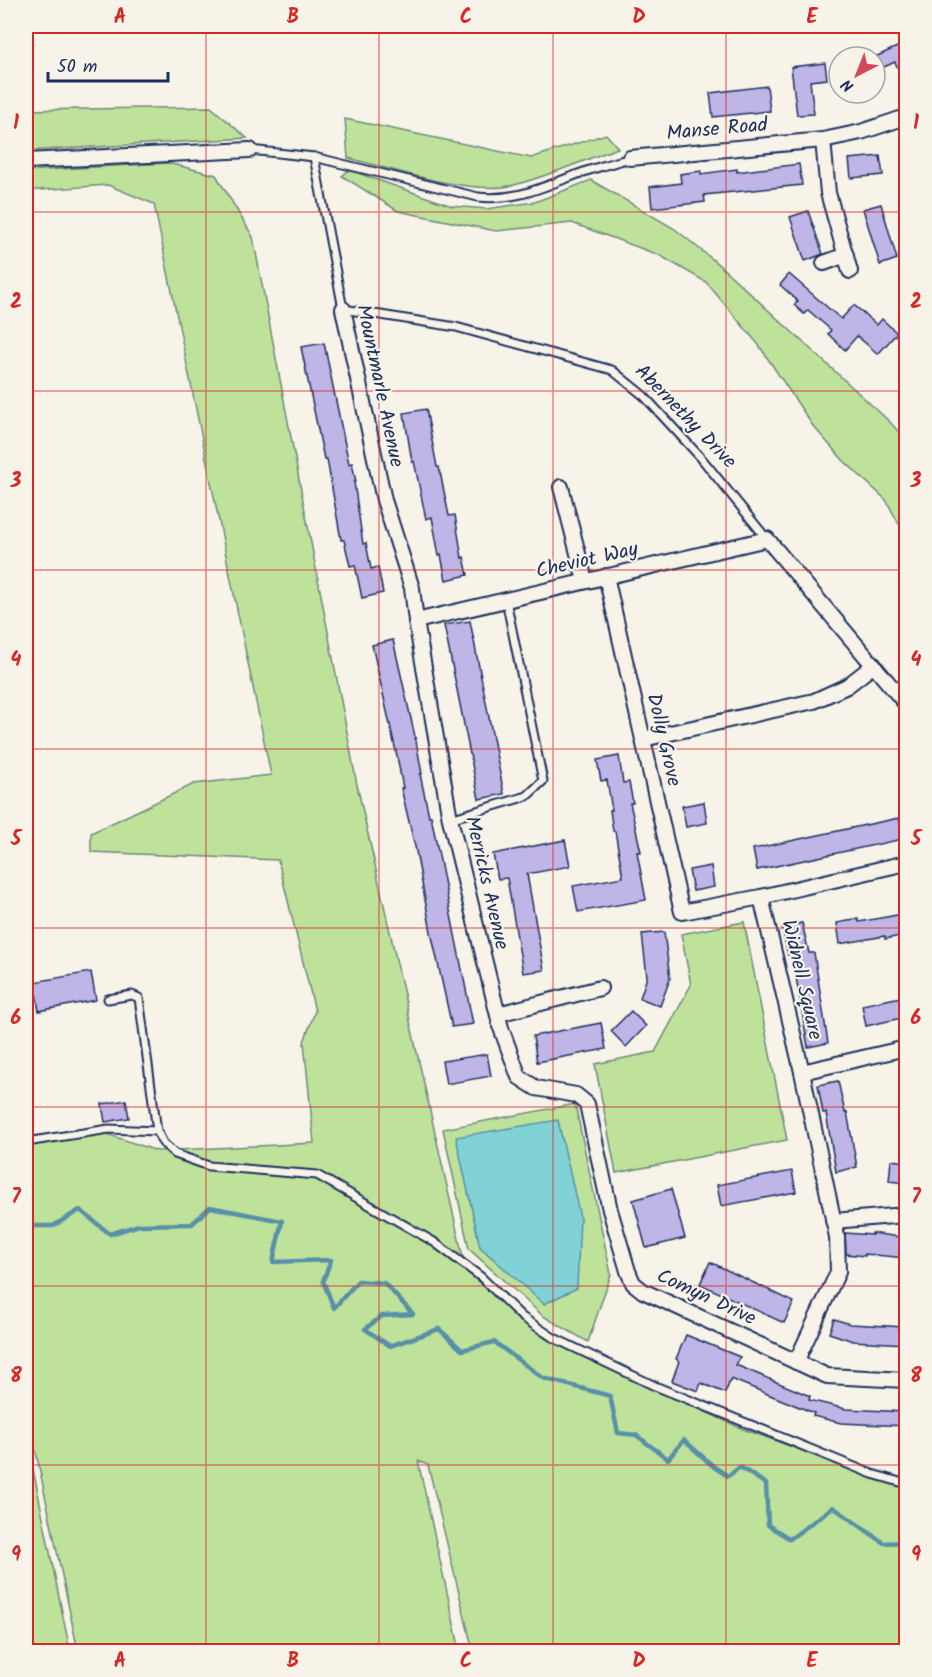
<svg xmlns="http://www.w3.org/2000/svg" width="932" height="1677" font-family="Kalam,sans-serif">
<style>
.green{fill:#bfe29b;stroke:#6d887c;stroke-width:1.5}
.water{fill:#80d2d7;stroke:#5891a7;stroke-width:1.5}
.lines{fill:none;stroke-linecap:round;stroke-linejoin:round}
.stream{stroke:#5891a7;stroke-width:4.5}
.building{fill:#bfb5e6;stroke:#1b2f5e;stroke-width:1.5}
.service-casing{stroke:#1b2f5e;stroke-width:11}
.minor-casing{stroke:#1b2f5e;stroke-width:18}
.service{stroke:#f7f3e8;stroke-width:7}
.minor{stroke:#f7f3e8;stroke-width:14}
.grid{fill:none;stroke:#d62828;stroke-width:1.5;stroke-opacity:0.55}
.labels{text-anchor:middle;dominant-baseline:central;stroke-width:4.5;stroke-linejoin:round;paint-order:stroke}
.street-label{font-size:20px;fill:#1b2f5e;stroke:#f7f3e8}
.neatline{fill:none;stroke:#d62828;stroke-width:2}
.grid-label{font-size:20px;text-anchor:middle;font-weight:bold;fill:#d62828}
</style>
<rect width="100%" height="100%" fill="#f7f3e8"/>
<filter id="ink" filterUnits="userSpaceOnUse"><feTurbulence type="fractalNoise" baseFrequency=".0167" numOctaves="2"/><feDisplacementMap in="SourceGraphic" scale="12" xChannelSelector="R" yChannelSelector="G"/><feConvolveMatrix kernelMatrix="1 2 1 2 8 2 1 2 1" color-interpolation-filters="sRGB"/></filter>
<g filter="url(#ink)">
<g class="green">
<polygon points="211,107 247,138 26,151 26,110"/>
<path d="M345,119L531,158L606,134L618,148C584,160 549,176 514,185C471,196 393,169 348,158Z"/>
<polygon points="168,163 216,175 253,237 357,785 466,1271 546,1339 743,1429 895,1484 906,1484 906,1651 473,1651 428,1465 418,1461 460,1651 78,1651 26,1405 26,1145 104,1133 157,1151 314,1143 304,1042 315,1011 278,860 91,852 91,833 194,784 271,775 154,204 108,185 26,191 26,171"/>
<polygon points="349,170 452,206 486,209 535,202 591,180 675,229 717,263 890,422 906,440 906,537 886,500 843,460 813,426 758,344 706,282 659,255 572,223 496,231 398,211 342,176"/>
<polygon points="744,922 787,1140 616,1173 595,1064 655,1052 691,985 681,934"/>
<polygon points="575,1104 611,1274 588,1342 543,1316 469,1249 443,1129"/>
<polygon points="26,1434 70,1651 26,1651"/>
</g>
<polygon class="water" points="558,1120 580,1217 577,1288 544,1304 480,1247 456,1137"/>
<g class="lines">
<polyline class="stream" points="26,1226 53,1226 80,1210 110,1234 139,1225 192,1224 210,1207 282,1221 273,1262 331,1260 323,1281 334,1308 358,1281 384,1283 413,1314 382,1316 365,1329 390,1346 439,1329 462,1350 494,1342 543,1378 610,1396 618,1433 636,1435 668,1459 684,1440 714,1467 728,1476 740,1467 766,1484 768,1525 790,1539 833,1507 884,1543 906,1542"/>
</g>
<g class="building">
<polygon points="906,43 906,87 895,62 875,71 875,57"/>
<polygon points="825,63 827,79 810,81 814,114 797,115 791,67"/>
<polygon points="767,86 770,111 713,117 710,93"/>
<polygon points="880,156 883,175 851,178 849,159"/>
<polygon points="799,164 802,185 704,195 705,202 652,208 650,187 681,183 680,174 701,171 701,174 737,169 737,172"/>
<polygon points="881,204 897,259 880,265 863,209"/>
<polygon points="808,211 823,254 805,261 790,217"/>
<polygon points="789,274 841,319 854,305 877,325 882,319 897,333 878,354 857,336 845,350 828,334 831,330 808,310 804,314 794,305 798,301 780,285"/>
<polygon points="324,343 349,464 352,463 356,482 354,482 363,544 366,543 371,569 378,567 383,593 362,598 355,565 350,566 344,540 341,540 327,459 324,459 301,347"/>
<polygon points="426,409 437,467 439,467 449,516 455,515 462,558 464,557 468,575 446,580 441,555 439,556 432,517 426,519 414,461 412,462 404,413"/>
<polygon points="470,621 504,794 479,799 444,625"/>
<polygon points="393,640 416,741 422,774 420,774 429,816 431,816 473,1024 452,1027 431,932 416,851 401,788 403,788 397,756 372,645"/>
<polygon points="619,756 623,783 629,782 633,803 630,803 641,852 637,852 646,900 578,912 573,886 623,877 615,831 613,831 610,810 612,810 607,780 601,781 597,760"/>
<polygon points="704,802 707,823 686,827 682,806"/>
<polygon points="899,818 903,839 757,870 753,849"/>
<polygon points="565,840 570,866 527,874 544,970 523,973 507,878 498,879 493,854"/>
<polygon points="711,866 714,887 693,891 689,870"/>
<polygon points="903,914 906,935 885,939 885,936 840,944 837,923 858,919 859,922"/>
<polygon points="802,923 809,953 814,953 828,1043 808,1047 792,954 788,955 782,927"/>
<polygon points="664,932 670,979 660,1006 640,998 647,977 642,934"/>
<polygon points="91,972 96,1000 39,1011 34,982"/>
<polygon points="906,996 906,1017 866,1026 862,1005"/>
<polygon points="631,1011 646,1026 626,1047 611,1031"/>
<polygon points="601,1023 606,1049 537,1062 533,1036"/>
<polygon points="487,1054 491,1076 446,1084 442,1061"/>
<polygon points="838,1081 845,1113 847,1112 857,1167 836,1172 826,1113 823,1113 818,1085"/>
<polygon points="126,1100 129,1118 105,1122 102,1104"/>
<polygon points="891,1160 906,1162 906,1183 889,1181"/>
<polygon points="792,1171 796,1192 721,1206 717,1185"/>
<polygon points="671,1189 685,1238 646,1248 633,1200"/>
<polygon points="845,1233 872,1235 872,1233 906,1238 906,1258 865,1254 865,1256 846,1254"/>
<polygon points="710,1262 794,1302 784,1323 700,1284"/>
<polygon points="834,1319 850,1324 906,1327 906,1344 853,1341 829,1333"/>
<polygon points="686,1335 740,1357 736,1365 810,1396 809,1400 846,1409 906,1412 906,1426 841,1423 813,1416 814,1413 731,1379 725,1393 701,1383 698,1391 672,1381 679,1361 676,1359"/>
</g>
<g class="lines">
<g class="service-casing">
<g id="service">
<path d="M250,150L314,157L478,197C519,201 544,186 581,173C597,167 614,163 630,158"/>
<polyline points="314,157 343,309 456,327 612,370 644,396 702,459 767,539"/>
<polyline points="450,819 527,796 543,781 506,600"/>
<polyline points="108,999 132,995 139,998 157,1131 163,1143 175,1154 209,1166 317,1175 434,1242 481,1277 522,1317 554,1338 655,1386 872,1474 900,1482 906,1482"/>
<polyline points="26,1142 109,1129 157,1131"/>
</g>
</g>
<g class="minor-casing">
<g id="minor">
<polyline points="823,140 828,193 850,271"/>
<polyline points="630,158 823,140 861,132 906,117"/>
<polyline points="26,161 250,150"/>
<polyline points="824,263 846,255"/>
<polyline points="343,309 384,500 412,588 416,621 450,819 501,1028 519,1077 536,1088 576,1095 587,1104 610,1210 628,1271 633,1283 643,1291 827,1376 906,1380"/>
<polyline points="561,487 585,581"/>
<polyline points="606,576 682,912 761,897"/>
<polyline points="416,621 767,539 906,704"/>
<polyline points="643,739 814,701 847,686 874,665"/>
<polyline points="498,1014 600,988"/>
<polyline points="802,1072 761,897 906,863"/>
<polyline points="833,1221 906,1215"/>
<polyline points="796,1362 838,1272 837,1237 802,1072 906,1048"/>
</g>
</g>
<use href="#service" class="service"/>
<use href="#minor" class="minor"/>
</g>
</g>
<path class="grid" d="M206,26V1652M379,26V1652M553,26V1652M726,26V1652M26,212H906M26,391H906M26,570H906M26,749H906M26,928H906M26,1107H906M26,1286H906M26,1465H906"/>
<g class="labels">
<g class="street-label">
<text transform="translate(717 130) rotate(-5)">Manse Road</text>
<text transform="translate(379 386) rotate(78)">Mountmarle Avenue</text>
<text transform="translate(685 417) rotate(46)">Abernethy Drive</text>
<text transform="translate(587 561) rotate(-13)">Cheviot Way</text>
<text transform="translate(663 740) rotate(77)">Dolly Grove</text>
<text transform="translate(486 883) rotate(77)">Merricks Avenue</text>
<text transform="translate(801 980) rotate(77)">Widnell Square</text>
<text transform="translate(706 1298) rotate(25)">Comyn Drive</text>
</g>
</g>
<rect width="932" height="1677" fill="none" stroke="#f7f3e8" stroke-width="66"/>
<g transform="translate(857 75) rotate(222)"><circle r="28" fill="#f7f3e8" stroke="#9fa5b1" stroke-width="1.5"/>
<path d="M0-4.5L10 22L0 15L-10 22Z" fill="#d1495b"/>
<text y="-9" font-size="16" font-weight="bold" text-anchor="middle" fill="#1b2f5e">N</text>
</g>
<path d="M48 72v9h120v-9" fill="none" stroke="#1b2f5e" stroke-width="3"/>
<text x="57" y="72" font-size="18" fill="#1b2f5e" stroke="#f7f3e8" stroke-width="4.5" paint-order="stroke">50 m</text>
<rect x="33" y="33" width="866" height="1611" class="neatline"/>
<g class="grid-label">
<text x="120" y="23">A</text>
<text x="293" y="23">B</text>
<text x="466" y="23">C</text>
<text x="639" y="23">D</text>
<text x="812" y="23">E</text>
<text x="16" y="129">1</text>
<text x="916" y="129">1</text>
<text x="16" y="308">2</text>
<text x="916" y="308">2</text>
<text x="16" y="487">3</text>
<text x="916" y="487">3</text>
<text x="16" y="666">4</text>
<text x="916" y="666">4</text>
<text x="16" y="845">5</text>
<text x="916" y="845">5</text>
<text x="16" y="1024">6</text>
<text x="916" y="1024">6</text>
<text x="16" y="1203">7</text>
<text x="916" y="1203">7</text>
<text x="16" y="1382">8</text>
<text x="916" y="1382">8</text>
<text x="16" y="1561">9</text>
<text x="916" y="1561">9</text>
<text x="120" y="1667">A</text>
<text x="293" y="1667">B</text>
<text x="466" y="1667">C</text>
<text x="639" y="1667">D</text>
<text x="812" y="1667">E</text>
</g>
</svg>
